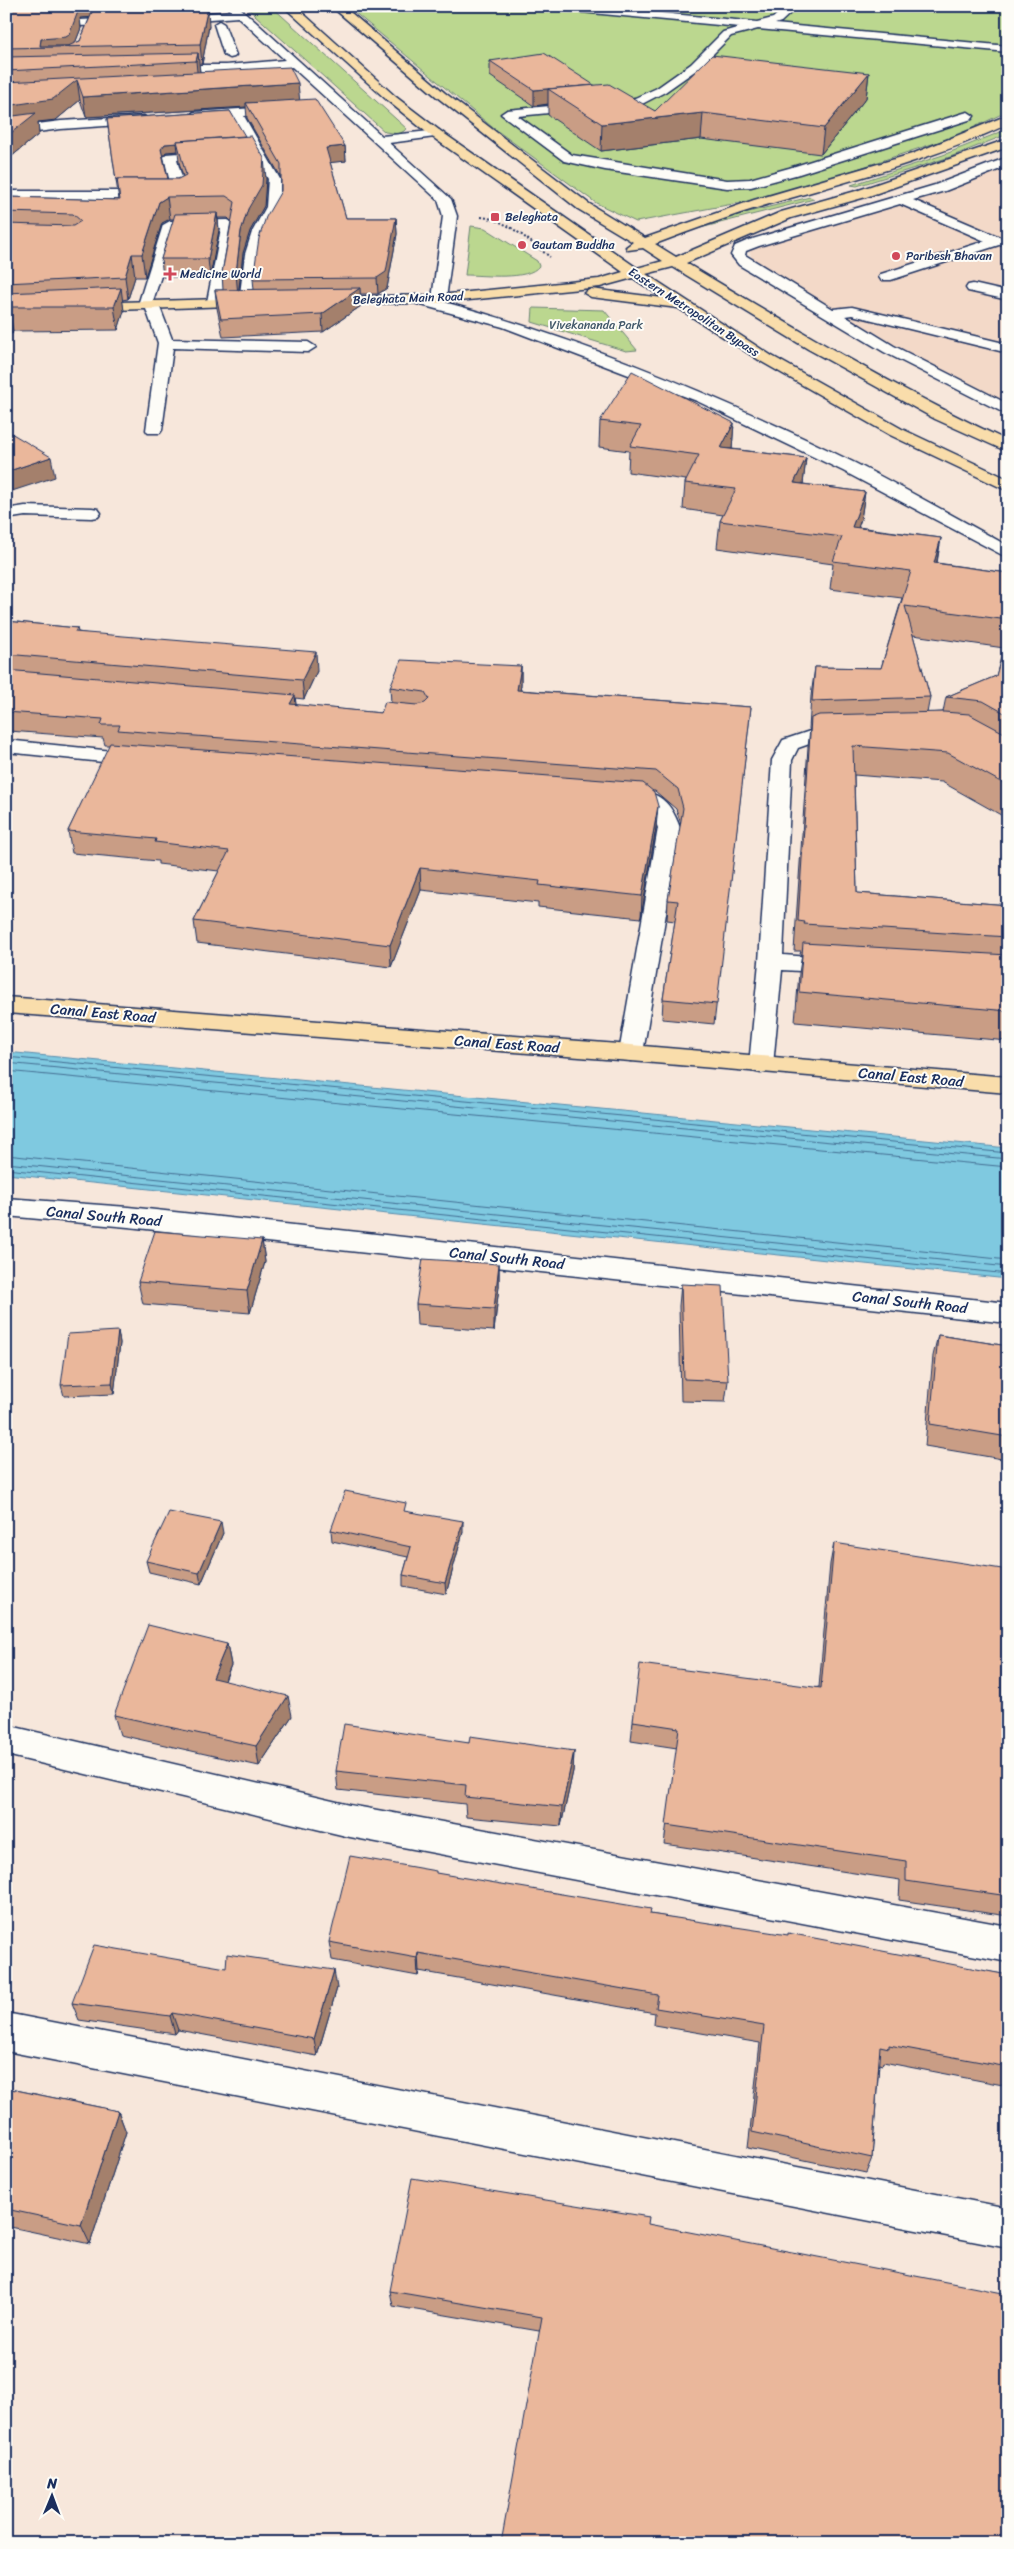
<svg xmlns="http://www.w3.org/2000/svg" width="1014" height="2549" font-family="Sriracha,sans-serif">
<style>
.built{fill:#f3d9c8}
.green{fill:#bbd78f;stroke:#6b8376}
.water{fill:#7fc9e0;stroke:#578bac}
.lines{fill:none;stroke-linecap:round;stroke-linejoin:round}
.shore{stroke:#436d92;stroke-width:1}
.minor-casing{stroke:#1b2f5e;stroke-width:3}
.major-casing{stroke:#1b2f5e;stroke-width:3}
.path{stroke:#1b2f5e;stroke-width:2;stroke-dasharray:2 2;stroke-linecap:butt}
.minor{fill:#fdfcf7;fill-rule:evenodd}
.major{fill:#f9ddab;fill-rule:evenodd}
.wall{fill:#c99d85;stroke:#1b2f5e;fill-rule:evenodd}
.shaded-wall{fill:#a4806c;stroke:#1b2f5e}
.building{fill:#eab79b;stroke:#1b2f5e}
.poi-dot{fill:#d1495b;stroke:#fdfcf7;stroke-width:2}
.labels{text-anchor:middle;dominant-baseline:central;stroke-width:4;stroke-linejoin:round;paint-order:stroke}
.far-poi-label{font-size:12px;fill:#1b2f5e;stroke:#fdfcf7;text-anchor:start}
.far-street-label{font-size:12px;fill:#1b2f5e;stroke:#fdfcf7}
.far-park-label{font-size:12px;fill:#43596a;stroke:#fdfcf7}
.street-label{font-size:15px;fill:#1b2f5e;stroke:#fdfcf7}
</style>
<rect width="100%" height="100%" fill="#f7e7db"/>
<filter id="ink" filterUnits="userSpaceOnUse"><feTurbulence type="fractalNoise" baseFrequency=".02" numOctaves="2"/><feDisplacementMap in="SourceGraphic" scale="10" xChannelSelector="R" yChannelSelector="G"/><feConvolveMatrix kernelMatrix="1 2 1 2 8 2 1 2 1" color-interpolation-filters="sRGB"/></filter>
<g filter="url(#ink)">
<polygon class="built" points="1008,166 1008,405 895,345 752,259 749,249 932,195"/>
<g class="green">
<polygon points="245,6 271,6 407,129 399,134 385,132"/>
<polygon points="347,6 1008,6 1008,111 956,136 821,181 749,201 636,222 596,203 492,127"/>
<polygon points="1008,129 1008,134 950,157 857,186 851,185 943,155"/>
<polygon points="810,197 814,199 661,238 655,235"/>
<path d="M471,226L485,228L537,261L539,266C528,281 484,275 465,275Z"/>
<polygon points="533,308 604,310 637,350 626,351 532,322"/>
</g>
<polygon class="water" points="6,1052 1008,1148 1008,1279 6,1174"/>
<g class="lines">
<g class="shore">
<polyline points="6,1057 1008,1153"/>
<polyline points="6,1063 1008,1159"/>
<polyline points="6,1071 1008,1167"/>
<polyline points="6,1155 1008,1260"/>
<polyline points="6,1163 1008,1267"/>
<polyline points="6,1169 1008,1274"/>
</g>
<g class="minor-casing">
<g id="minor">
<path d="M227,6H238L382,136L439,130L441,133L435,137L389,143L451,199L457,216L446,299L444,302C585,340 723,398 855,463C906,489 957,518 1008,546V558L843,471L697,401L503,327L410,302L408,299L415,295L432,299L443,216L438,200L292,67L226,71H163L157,68L163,65H226L285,60L238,17L171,22L166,19L171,16L232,11Z"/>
<polygon points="544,6 586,6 757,22 773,18 786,6 798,6 781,22 775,24 1008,46 1008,52 758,29 731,36 699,68 665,92 642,104 518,116 572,155 727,180 750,179 789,168 964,113 968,112 974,116 972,119 799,174 751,187 727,188 605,170 564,161 501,114 507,110 635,98 657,88 691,64 723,32 740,27 549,9"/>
<polygon points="44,18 79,20 126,18 131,21 126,24 79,26 40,23 39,21"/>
<polygon points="219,21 224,24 236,55 234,57 230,58 224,55 214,24"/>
<polygon points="284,106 290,110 288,113 244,116 280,179 280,207 266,232 259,254 253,302 246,306 239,302 245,254 252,232 266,207 268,179 232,117 194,120 188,116 194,112"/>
<polygon points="144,116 150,120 148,123 61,129 6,136 6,128 61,121"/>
<polygon points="215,150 221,154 219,157 177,160 187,195 180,199 6,199 6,191 172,191 164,157 166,154"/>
<polygon points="1008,157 1008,166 945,191 913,200 1002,238 1004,241 1002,244 891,280 881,280 879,277 881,274 985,241 900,204 759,246 746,251 745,255 833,309 852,307 1008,344 1008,353 852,315 845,316 894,346 1008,404 1008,415 884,352 739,265 731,255 735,246 749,240 935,185"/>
<polygon points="228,220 235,224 221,302 214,306 207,302 221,228 176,229 153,301 159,305 172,339 308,342 316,347 308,352 173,348 162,430 160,433 148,433 146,430 158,343 146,309 140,308 138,305 163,225 170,221"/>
<polygon points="973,284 1008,292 1008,300 968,291 966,288 968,285"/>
<polygon points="25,506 92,508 98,509 101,513 98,517 92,518 25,516 6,519 6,509"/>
<polygon points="846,729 853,731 856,735 853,739 815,742 798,748 792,760 783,955 837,959 845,961 849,966 845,971 837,973 782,970 773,1065 770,1071 761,1073 752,1071 749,1065 759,962 772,760 783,740 813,730"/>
<polygon points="6,740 142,754 149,756 152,760 149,764 142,766 6,752"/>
<path d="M623,789C655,791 669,796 680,828L643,1053L640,1059L631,1061L622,1059L619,1053L658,828C649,799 640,806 616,799L612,795L616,791Z"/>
<polygon points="6,1198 128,1207 1008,1303 1008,1323 128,1227 6,1216"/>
<polygon points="6,1725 350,1805 1008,1926 1008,1962 350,1837 6,1755"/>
<polygon points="6,2013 1008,2208 1008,2248 6,2051"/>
</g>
</g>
<g class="major-casing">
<g id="major">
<path d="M283,6H295L396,97L439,130L637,268L663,261L643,248L628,250L626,247L633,242L578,209L437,97L331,6H343L445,93L588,203L645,238L754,200L912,154L1008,115V124C930,161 848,181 766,205C729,216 692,230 655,244L676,257L781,212L856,191L1008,139V147L866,197L791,218L686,263C791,326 896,389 1008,441V452L935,419L808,349L673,267L646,274L772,356L902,429L1008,479V491L890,435L762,362L678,308L591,297L584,293L591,289L663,298L633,278L600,287L439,303L319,304L317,301L324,297L439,295L599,279L623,272L431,136L388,101Z"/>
<polygon points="254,298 261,302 259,305 87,311 80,307 87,303"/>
<polygon points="6,997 631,1045 1008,1077 1008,1093 631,1061 6,1013"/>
</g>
</g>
<path class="path" d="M481,217C507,219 530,242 550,257"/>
<use href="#minor" class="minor"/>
<use href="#major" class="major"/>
</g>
<g class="wall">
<path d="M6,6H162V8L209,26L202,64H199L200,72L299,100L345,146L346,161L330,162L346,218H396L397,234L387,288L378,294H360L361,306L323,332L223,337L217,308L215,290H223L222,273L231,221L228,218H218L219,230L210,277H163L161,259L174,219H170L162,223L145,277H135L128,299L122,300L124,311L118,330L13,331L12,334H6V197L119,200L107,119L230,111L266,179L264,206L250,231L243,253L239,290H254L253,279L281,191V177L247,118L246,107L86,117L80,100L56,120L38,122L39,134L6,161ZM90,17L80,41L75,43L81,28L80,18ZM178,151L179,162L183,177L178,179H168L163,156L166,152Z"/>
<polygon points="490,61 594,85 655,111 869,73 866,98 821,154 701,139 601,151 548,115 548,104 534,106 490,76"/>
<path d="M600,421L734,423L732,449L806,458L803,484L865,492L861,519L858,527L941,538L937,563L1008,573V819L942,782L854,775L857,893L1008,905V1041L795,1022L799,973L802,954H800L801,951H794L808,747L810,729H809L811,696L815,667L881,668L902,598L830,589L833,564L717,548L720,521L723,515L683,509L685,483L686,480L628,472L629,451L599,447ZM913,635L1004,648L996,676L946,697L943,712L927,713L930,697Z"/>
<polygon points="6,621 77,628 78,632 317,671 304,699 295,698 296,705 381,713 391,703 390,687 521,666 521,685 520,690 751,707 714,1024 662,1019 663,999 675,921 667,920 668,900 681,824 676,809 655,791 652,791 656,828 641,918 538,907 538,903 421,890 391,967 197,943 194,921 219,871 158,864 158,861 72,853 68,831 110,745 105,745 103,738 9,731 6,736"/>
<polygon points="262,1240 265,1262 250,1313 143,1304 138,1282"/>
<polygon points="499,1264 499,1286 494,1331 417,1325 416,1304"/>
<polygon points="681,1284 728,1381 725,1402 681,1401 679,1306"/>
<polygon points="118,1331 120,1343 114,1394 64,1396 61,1385"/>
<polygon points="938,1335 1008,1346 1008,1460 925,1446 933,1356"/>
<polygon points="331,1530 463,1532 446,1594 403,1586 403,1575 408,1557 332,1541"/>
<polygon points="223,1533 201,1584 149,1572 146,1561"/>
<polygon points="834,1543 1001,1711 1008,1712 1008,1916 899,1900 900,1880 664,1844 677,1748 631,1741 633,1721 819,1687 830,1564"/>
<polygon points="227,1644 231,1665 225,1681 292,1716 259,1766 120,1735 114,1715"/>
<polygon points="469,1743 574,1751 573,1771 561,1826 466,1817 465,1804 338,1790 336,1771"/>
<polygon points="437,1874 650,1914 1008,1975 1008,2086 883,2062 882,2065 879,2064 872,2158 866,2173 748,2148 760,2043 654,2025 655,2013 419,1971 418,1976 332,1960 329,1942"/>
<polygon points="337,1988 317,2056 178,2030 175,2034 79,2020 72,2003"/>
<polygon points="6,2088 118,2111 126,2132 90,2244 6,2226"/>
<polygon points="649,2217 539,2331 393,2306 390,2291"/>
</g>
<g class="shaded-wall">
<polygon points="77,6 162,6 161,13 80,18 81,28 74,46 40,47 41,39 78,11"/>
<polygon points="208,7 209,26 202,64 200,44"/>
<polygon points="198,53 200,73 198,81 196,61"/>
<polygon points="869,73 866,98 821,154 824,128"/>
<polygon points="77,80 80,100 56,120 38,122 39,134 6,161 6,106"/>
<polygon points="298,83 300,103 246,103 246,107 86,117 83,97"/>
<polygon points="594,85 548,89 548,104 534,106 534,90"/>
<polygon points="703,113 701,139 601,151 602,124"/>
<polygon points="177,143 178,151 166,152 162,157 161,149 165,144"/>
<polygon points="345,146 346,161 327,163 326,148"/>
<polygon points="264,158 266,179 264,206 250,231 243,253 238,296 236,273 241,231"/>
<polygon points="167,197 170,219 162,223 145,277 142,254 159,202"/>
<polygon points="217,213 219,230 210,277 208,259"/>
<polygon points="396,218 397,234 387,288 378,294 377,278"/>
<polygon points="132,254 135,277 128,299 125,277"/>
<polygon points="121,288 124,311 118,330 114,307"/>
<polygon points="360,288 361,306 323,332 322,314"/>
<polygon points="9,307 13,331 12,334 7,311"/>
<polygon points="734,423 732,449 721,448"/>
<polygon points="51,457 55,477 6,493 6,472"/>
<polygon points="806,458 803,484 794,483"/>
<polygon points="865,492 861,519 849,554 852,527"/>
<polygon points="941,538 936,566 934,563"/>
<polygon points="316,652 317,671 304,699 302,680"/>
<polygon points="521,666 521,685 517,710 517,690"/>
<polygon points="295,695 297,714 290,704"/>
<polygon points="6,720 9,731 6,736"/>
<polygon points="658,806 656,828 641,918 642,896"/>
<polygon points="420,868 421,890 391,967 390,945"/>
<polygon points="262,1240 265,1262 250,1313 247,1291"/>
<polygon points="499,1264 499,1286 494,1331 494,1309"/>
<polygon points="118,1331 120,1343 114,1394 112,1383"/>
<polygon points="463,1521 463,1532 446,1594 445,1583"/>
<polygon points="221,1522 223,1533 201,1584 199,1573"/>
<polygon points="227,1644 231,1665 217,1698 213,1678"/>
<polygon points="288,1696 292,1716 259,1766 256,1746"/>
<polygon points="574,1751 573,1771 561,1826 562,1807"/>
<polygon points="418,1953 419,1971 418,1976 417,1958"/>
<polygon points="334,1970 337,1988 317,2056 314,2039"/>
<polygon points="172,2013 178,2030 175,2034 170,2016"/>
<polygon points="118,2111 126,2132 90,2244 81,2225"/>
</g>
<g class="building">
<polygon points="6,6 44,6 79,9 69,35 66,37 41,39 40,46 68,46 80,41 94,8 127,6 156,6 156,8 208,7 200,44 6,48"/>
<polygon points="198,53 196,61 6,71 6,57"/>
<polygon points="544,53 594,85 534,90 490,61"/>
<polygon points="712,55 869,73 824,128 703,113 602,124 548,89 609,84 655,111"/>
<polygon points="290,67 298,83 83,97 77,80 53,99 6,106 6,82"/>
<polygon points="315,99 345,146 326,148 346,218 396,218 386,272 377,278 253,279 259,238 266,217 281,191 281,164 246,103"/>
<polygon points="230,111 245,136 177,141 178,143 165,144 161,149 168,179 117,179 116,180 107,119"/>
<polygon points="36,113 6,137 6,117"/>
<polygon points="251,136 264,158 262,185 248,209 241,231 236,273 222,273 235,202 226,196 167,197 159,202 142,254 132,254 125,277 6,283 6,224 73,226 81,221 73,214 6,212 6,197 120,200 117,179 178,179 186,175 177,141"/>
<polygon points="217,213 208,259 161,259 175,214"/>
<polygon points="121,288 114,307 9,307 7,311 6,311 6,293"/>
<polygon points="360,288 322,314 221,319 215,290"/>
<polygon points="632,371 734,423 721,448 806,458 794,483 865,492 852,527 941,538 934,563 1008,573 1008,620 905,606 930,697 812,701 815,667 881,668 911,571 833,561 842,537 720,521 736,489 685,483 699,455 630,446 641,426 600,421"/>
<polygon points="6,430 51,457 6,472"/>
<polygon points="6,621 77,628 75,632 316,652 302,680 6,654"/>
<polygon points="1008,631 1008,715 983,701 946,697 996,676"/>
<polygon points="401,660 521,666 517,690 751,707 717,1004 663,999 678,901 668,900 683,808 678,789 656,771 143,732 118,730 120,725 101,725 103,719 6,712 6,670 295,695 290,704 381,713 385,702 417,705 425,703 429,699 425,692 390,687"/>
<polygon points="944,712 969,714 1008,735 1008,786 948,753 853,746 857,893 1008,905 1008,937 804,924 805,922 798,921 811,718 819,715"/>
<polygon points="110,743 643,783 654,792 658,806 642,896 539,885 540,881 420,868 390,945 194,921 229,851 155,842 156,839 68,831"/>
<polygon points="803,943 1008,955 1008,1011 799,992"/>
<polygon points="155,1231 262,1240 247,1291 138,1282"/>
<polygon points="423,1259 499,1264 494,1309 416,1304"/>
<polygon points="681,1284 723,1286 728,1381 684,1379"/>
<polygon points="118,1331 112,1383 61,1385 68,1334"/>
<polygon points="938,1335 1008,1346 1008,1437 930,1424"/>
<polygon points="345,1491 406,1503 404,1511 463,1521 445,1583 403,1575 411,1547 331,1530"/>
<polygon points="169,1512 221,1522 199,1573 146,1561"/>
<polygon points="834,1543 1002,1569 1001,1711 1008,1712 1008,1896 906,1881 906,1861 666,1825 679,1728 633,1721 640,1664 821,1688"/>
<polygon points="148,1625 227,1644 213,1678 288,1696 256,1746 114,1715"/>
<polygon points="344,1724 469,1743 470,1736 574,1751 562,1807 465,1797 466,1785 336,1771"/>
<polygon points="350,1856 436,1871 436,1873 651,1909 650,1914 788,1935 788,1933 1008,1975 1008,2067 889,2045 889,2048 880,2046 872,2158 752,2132 764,2026 656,2008 658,1995 418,1953 417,1958 329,1942"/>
<polygon points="94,1945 226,1968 227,1954 334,1970 314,2039 172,2013 170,2016 72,2003"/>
<polygon points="6,2088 118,2111 81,2225 6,2209"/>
<polygon points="412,2178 649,2217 648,2224 1008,2294 1008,2543 501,2543 542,2317 390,2291"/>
<polygon points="489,2541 499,2543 489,2543"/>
</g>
</g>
<g class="poi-dot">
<rect x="490" y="212" width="10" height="10" rx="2.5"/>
<circle cx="522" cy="245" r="5"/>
<circle cx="896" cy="256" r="5"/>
<path d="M167.5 266.5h5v5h5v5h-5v5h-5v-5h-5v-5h5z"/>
</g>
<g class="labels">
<g class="far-poi-label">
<text x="505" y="217">Beleghata</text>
<text x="532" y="245">Gautam Buddha</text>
<text x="906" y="256">Paribesh Bhavan</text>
<text x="180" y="274">Medicine World</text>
</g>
<g class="far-street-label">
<text transform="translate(408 298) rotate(-2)">Beleghata Main Road</text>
<text transform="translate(694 312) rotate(33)">Eastern Metropolitan Bypass</text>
</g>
<g class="far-park-label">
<text x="596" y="325">Vivekananda Park</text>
</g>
<g class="street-label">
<text transform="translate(103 1013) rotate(5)">Canal East Road</text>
<text transform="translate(507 1044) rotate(4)">Canal East Road</text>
<text transform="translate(911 1077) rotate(5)">Canal East Road</text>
<text transform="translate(104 1216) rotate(5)">Canal South Road</text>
<text transform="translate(507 1258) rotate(6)">Canal South Road</text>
<text transform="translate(910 1302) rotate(6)">Canal South Road</text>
</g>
</g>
<rect width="1014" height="2549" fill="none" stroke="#fdfcf7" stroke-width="25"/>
<rect x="12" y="12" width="989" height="2524" fill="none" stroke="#1b2f5e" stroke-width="2" filter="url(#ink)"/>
<g transform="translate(52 2496) rotate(1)" stroke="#fdfcf7" stroke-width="4" paint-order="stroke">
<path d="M0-4L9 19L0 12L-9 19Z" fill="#1b2f5e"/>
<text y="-8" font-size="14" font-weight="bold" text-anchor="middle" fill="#1b2f5e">N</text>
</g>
</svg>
